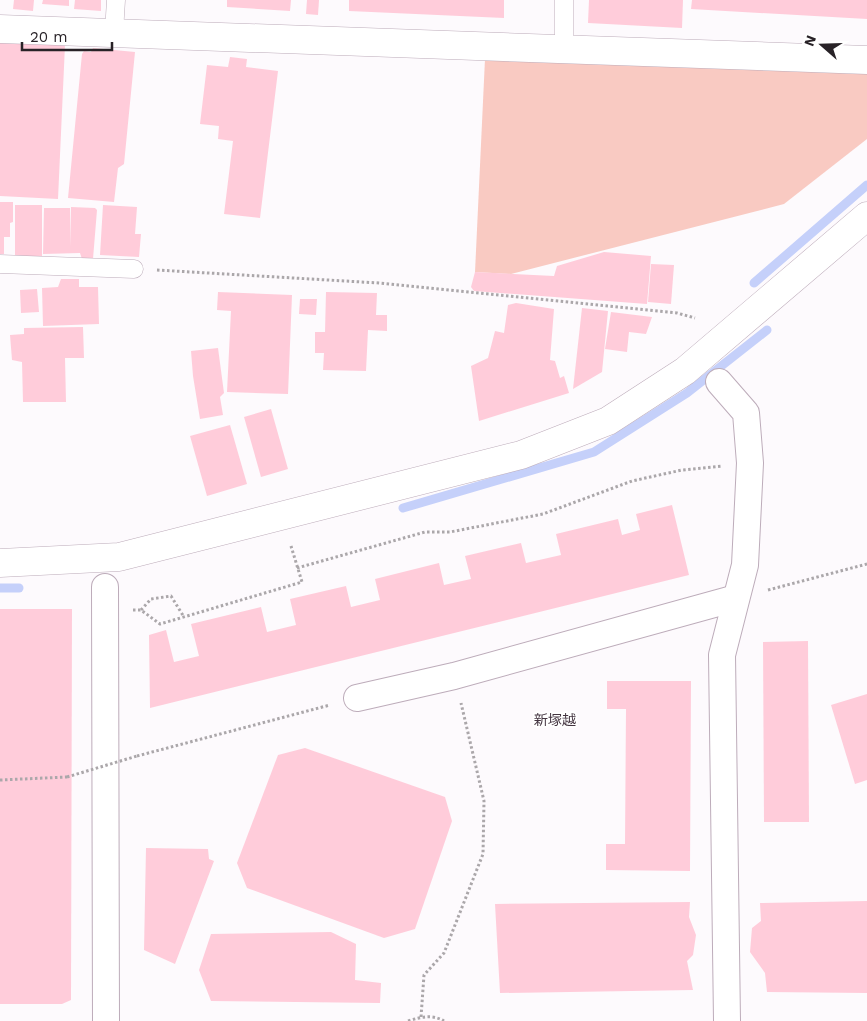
<svg xmlns="http://www.w3.org/2000/svg" width="867" height="1021" font-family="'Work Sans','Noto Sans JP',sans-serif">
<style>
.green{fill:#f9cac2}
.lines{fill:none;stroke-linecap:round;stroke-linejoin:round}
.stream{stroke:#c5d0fa;stroke-width:9}
.building{fill:#ffccda}
.service-casing{stroke:#bdacba;stroke-width:19}
.pedestrian-casing{stroke:#bdacba;stroke-width:28}
.minor-casing{stroke:#bdacba;stroke-width:29}
.tertiary-casing{stroke:#bdacba;stroke-width:29}
.path{stroke:#aba7aa;stroke-width:3;stroke-dasharray:2.5 2.5;stroke-linecap:butt}
.service{stroke:#fff;stroke-width:18}
.pedestrian{stroke:#fff;stroke-width:26}
.minor{stroke:#fff;stroke-width:28}
.tertiary{stroke:#fff;stroke-width:28}
.path-bridge{stroke:#aba7aa;stroke-width:3;stroke-dasharray:2.5 2.5;stroke-linecap:butt}
.labels{text-anchor:middle;dominant-baseline:central;stroke-width:4;stroke-linejoin:round;paint-order:stroke}
.neighbourhood-label{font-size:14px;fill:#433440;stroke:#fff}
</style>
<rect width="100%" height="100%" fill="#fdfafd"/>
<polygon class="green" points="485,59 867,74 867,139 784,204 511,274 475,272"/>
<g class="lines">
<g class="stream">
<polyline points="754,283 867,185"/>
<polyline points="403,508 594,452 687,393 767,330"/>
<polyline points="0,588 19,588"/>
</g>
</g>
<g class="building">
<polygon points="14,0 34,0 33,11 13,9"/>
<polygon points="43,0 69,0 69,6 42,4"/>
<polygon points="75,0 101,0 101,11 74,9"/>
<polygon points="227,0 291,0 290,11 227,7"/>
<polygon points="307,0 319,0 318,15 306,14"/>
<polygon points="349,0 504,0 504,18 349,11"/>
<polygon points="589,0 683,0 682,28 588,23"/>
<polygon points="692,0 867,0 867,19 691,9"/>
<polygon points="0,42 65,45 58,199 0,196"/>
<polygon points="93,48 135,52 124,164 118,168 114,202 68,198 82,54 84,51 91,52"/>
<polygon points="230,57 247,59 246,67 278,71 260,218 224,214 233,141 218,139 219,126 200,124 207,65 228,67"/>
<polygon points="0,202 13,202 13,222 10,223 10,237 4,237 4,254 0,254"/>
<rect x="15" y="205" width="27" height="51"/>
<polygon points="103,205 137,207 135,234 141,234 139,257 100,255"/>
<polygon points="71,207 95,208 97,210 93,259 82,259 80,253 43,254 44,208 70,208 70,247"/>
<polygon points="604,252 651,256 647,304 474,291 471,287 475,272 554,276 557,266"/>
<polygon points="651,264 674,265 671,304 648,302"/>
<polygon points="61,279 79,279 79,287 98,287 99,324 43,326 42,288 58,287"/>
<polygon points="37,289 39,312 21,313 20,290"/>
<polygon points="218,292 292,295 288,394 227,392 231,311 217,310"/>
<polygon points="326,292 377,293 376,315 387,315 387,331 368,330 366,371 323,370 324,353 315,353 315,332 325,332"/>
<polygon points="300,299 317,299 316,315 299,314"/>
<polygon points="516,303 554,309 550,360 555,361 560,378 564,376 569,393 479,421 471,366 488,358 495,331 504,333 508,305"/>
<polygon points="582,308 608,311 602,372 573,389"/>
<polygon points="611,312 652,317 646,334 629,332 627,352 605,349"/>
<polygon points="83,327 84,358 65,358 66,402 23,402 22,362 12,360 10,335 24,334 24,328"/>
<polygon points="218,348 224,393 220,397 223,415 200,419 193,376 191,351"/>
<polygon points="271,409 288,469 261,477 244,417"/>
<polygon points="230,425 247,484 207,496 190,436"/>
<polygon points="672,505 689,575 150,708 149,635 166,630 174,662 199,656 191,624 261,607 267,632 296,625 290,599 346,586 351,607 380,600 375,579 439,563 444,585 471,579 465,556 521,543 526,563 561,555 556,534 618,519 622,535 640,530 636,514"/>
<polygon points="0,609 72,609 71,1000 62,1004 0,1004"/>
<polygon points="808,641 809,822 764,822 763,642"/>
<polygon points="607,681 691,681 690,871 606,870 606,844 625,844 626,709 607,709"/>
<polygon points="867,694 867,780 855,784 831,705"/>
<polygon points="305,748 445,797 452,821 415,929 384,938 247,888 237,863 278,755"/>
<polygon points="146,848 208,849 209,859 214,861 175,964 144,950"/>
<polygon points="867,901 867,993 767,992 765,973 750,952 752,928 761,921 760,903"/>
<polygon points="690,902 689,917 696,935 693,955 687,961 693,990 500,993 495,904"/>
<polygon points="331,932 356,944 355,980 381,983 380,1003 211,1001 199,970 211,934"/>
</g>
<g class="lines">
<g class="service-casing">
<g id="service">
<polyline points="114,32 116,0"/>
<polyline points="564,48 564,0"/>
<polyline points="0,264 134,269"/>
</g>
</g>
<g class="pedestrian-casing">
<g id="pedestrian">
<polyline points="719,382 746,413 750,463 745,565 722,655 727,1021"/>
<polyline points="105,587 106,1021"/>
<polyline points="357,698 454,676 736,598"/>
</g>
</g>
<g class="minor-casing">
<polyline id="minor" points="0,29 867,60"/>
</g>
<g class="tertiary-casing">
<polyline id="tertiary" points="0,563 119,557 521,455 608,421 685,371 867,216"/>
</g>
<g class="path">
<polyline points="157,270 379,283 677,313 695,318"/>
<polyline points="297,568 425,532 450,532 543,514 632,481 682,470 723,466"/>
<polyline points="768,590 867,564"/>
<polyline points="133,610 141,610 160,624 302,582 291,546"/>
<polyline points="141,610 151,599 171,596 184,617"/>
<polyline points="137,756 330,705"/>
<polyline points="0,780 67,777"/>
<polyline points="421,1017 424,975 444,953 483,854 484,801 461,703"/>
<path d="M408,1021C421,1017 432,1014 444,1021"/>
</g>
<use href="#service" class="service"/>
<use href="#pedestrian" class="pedestrian"/>
<use href="#minor" class="minor"/>
<use href="#tertiary" class="tertiary"/>
<polyline class="path-bridge" points="67,777 137,756"/>
</g>
<g class="labels">
<g class="neighbourhood-label">
<text x="555" y="720">新塚越</text>
</g>
</g>
<g transform="translate(822 45) rotate(290)" stroke="#ffffff" stroke-width="4" paint-order="stroke">
<path d="M0-4L9 19L0 12L-9 19Z" fill="#282227"/>
<text y="-8" font-size="14" font-weight="bold" text-anchor="middle" fill="#282227">N</text>
</g>
<path d="M22 42v8h90v-8" fill="none" stroke="#282227" stroke-width="2.5"/>
<text x="30" y="42" font-size="15" fill="#282227" stroke="#ffffff" stroke-width="4" paint-order="stroke">20 m</text>
</svg>
